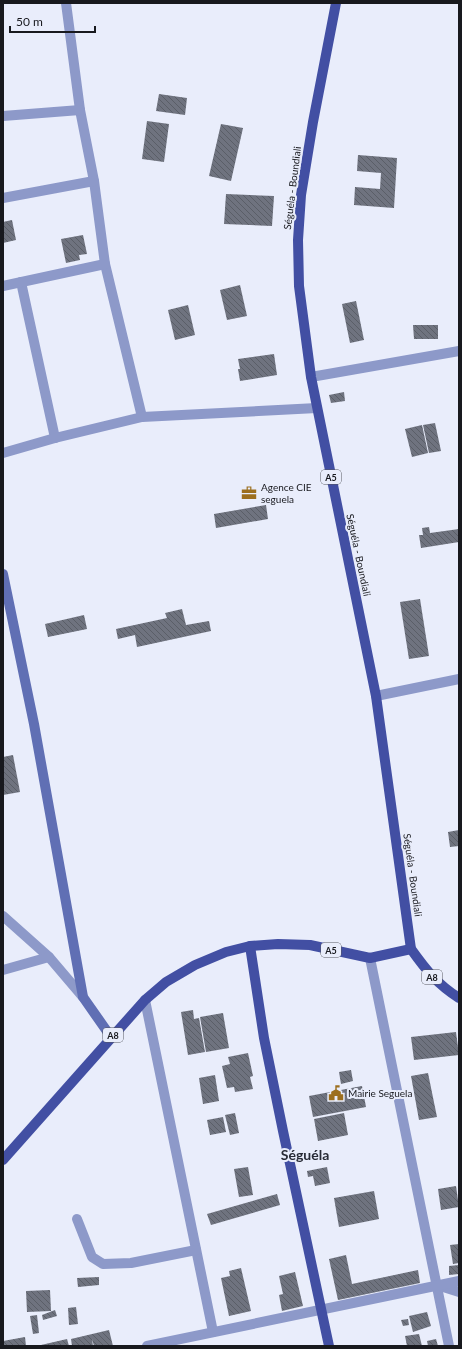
<svg xmlns="http://www.w3.org/2000/svg" width="462" height="1349" font-family="Lato,sans-serif">
<style>
.building{fill:url(#building-back-hatch)}
.lines{fill:none;stroke-linecap:round;stroke-linejoin:round}
.minor{stroke:#8d99c9;stroke-width:10}
.tertiary{stroke:#8d99c9;stroke-width:10}
.secondary{stroke:#606fb4;stroke-width:10}
.primary{stroke:#424fa3;stroke-width:10}
.labels{text-anchor:middle;dominant-baseline:central;stroke-width:4;stroke-linejoin:round;paint-order:stroke}
.shield{fill:#e9edfb;stroke:#575960;stroke-width:1}
.shield-label{font-size:9px;font-weight:bold;fill:#18191e}
.street-label{font-size:10px;fill:#18191e;stroke:#e9edfb}
.poi-label{font-size:10px;fill:#18191e;stroke:#e9edfb;text-anchor:start}
.district-label{font-size:14px;font-weight:bold;fill:#282b36;stroke:#e9edfb}
</style>
<defs>
<pattern id="building-back-hatch" width="6" height="6" patternUnits="userSpaceOnUse"><rect width="6" height="6" fill="#6f737f"/><path d="M-1 5l2 2M0 0l6 6M5-1l2 2" fill="none" stroke="#5a5e67"/></pattern>
</defs>
<rect width="100%" height="100%" fill="#e9edfb"/>
<g class="building">
<polygon points="159,94 187,98 185,115 156,111"/>
<polygon points="147,121 169,124 164,162 142,159"/>
<polygon points="221,124 243,128 231,181 209,176"/>
<polygon points="358,155 397,158 394,208 354,205 355,187 380,189 381,173 357,171"/>
<polygon points="226,194 274,196 272,226 224,224"/>
<polygon points="12,220 16,240 3,243 3,222"/>
<polygon points="83,235 87,254 79,255 80,260 66,263 61,239"/>
<polygon points="240,285 247,316 227,320 220,290"/>
<polygon points="356,301 364,340 350,343 342,304"/>
<polygon points="188,305 195,335 175,340 168,310"/>
<polygon points="413,325 438,325 438,339 414,339"/>
<polygon points="274,354 277,375 240,381 238,369 240,369 238,359"/>
<polygon points="344,392 345,401 331,403 329,395"/>
<polygon points="435,423 441,451 429,453 423,425"/>
<polygon points="422,425 428,453 412,457 405,429"/>
<polygon points="266,505 268,519 216,528 214,514"/>
<polygon points="429,527 430,533 459,529 459,542 421,548 419,535 423,535 422,528"/>
<polygon points="420,599 429,656 409,659 400,602"/>
<polygon points="182,609 186,625 209,621 211,631 137,647 135,635 118,639 116,629 167,618 165,613"/>
<polygon points="84,615 87,629 48,637 45,624"/>
<polygon points="13,755 20,792 3,795 3,757"/>
<polygon points="459,830 459,846 450,847 448,832"/>
<polygon points="193,1010 194,1019 199,1018 205,1052 188,1055 181,1012"/>
<polygon points="223,1013 229,1048 206,1052 200,1017"/>
<polygon points="456,1032 459,1055 414,1060 411,1037"/>
<polygon points="248,1053 253,1076 250,1077 253,1089 235,1092 234,1087 227,1088 222,1066 230,1064 228,1057"/>
<polygon points="351,1070 353,1081 341,1084 339,1072"/>
<polygon points="428,1073 437,1117 419,1120 411,1076"/>
<polygon points="215,1075 219,1101 203,1104 199,1078"/>
<polygon points="362,1086 366,1107 313,1117 309,1096"/>
<polygon points="235,1113 239,1133 230,1135 225,1115"/>
<polygon points="344,1113 348,1135 318,1141 314,1119"/>
<polygon points="223,1117 226,1132 210,1135 207,1120"/>
<polygon points="248,1167 253,1195 239,1197 234,1169"/>
<polygon points="327,1167 330,1183 315,1186 313,1176 308,1177 307,1171"/>
<polygon points="456,1186 459,1207 441,1210 438,1189"/>
<polygon points="374,1191 379,1219 339,1227 334,1198"/>
<polygon points="277,1194 280,1205 211,1225 207,1214"/>
<polygon points="459,1244 459,1263 453,1264 450,1245"/>
<polygon points="346,1255 352,1284 418,1270 420,1283 338,1300 329,1259"/>
<polygon points="459,1265 459,1274 449,1275 449,1266"/>
<polygon points="241,1268 251,1311 229,1316 221,1278 230,1276 229,1271"/>
<polygon points="295,1272 303,1306 282,1311 279,1295 283,1294 279,1276"/>
<polygon points="99,1277 99,1285 78,1287 77,1278"/>
<polygon points="50,1290 51,1311 27,1312 26,1291"/>
<polygon points="76,1307 78,1324 69,1325 68,1308"/>
<polygon points="55,1310 57,1316 43,1320 42,1315"/>
<polygon points="427,1312 431,1326 413,1332 409,1316"/>
<polygon points="37,1315 39,1333 33,1334 30,1316"/>
<polygon points="408,1319 409,1325 403,1326 401,1320"/>
<polygon points="109,1330 113,1346 94,1346 92,1339 93,1346 72,1346 71,1339"/>
<polygon points="419,1334 422,1346 407,1346 405,1336"/>
<polygon points="25,1337 26,1346 3,1346 3,1341"/>
<polygon points="67,1339 69,1346 41,1346 41,1345"/>
<polygon points="436,1339 438,1346 428,1346 427,1341"/>
</g>
<g class="lines">
<g class="minor">
<polyline points="66,3 80,110 94,181 105,264 142,417"/>
<polyline points="3,116 80,110"/>
<polyline points="3,198 94,181"/>
<polyline points="21,282 55,438"/>
<polyline points="3,286 105,264"/>
<polyline points="311,377 459,351"/>
<polyline points="3,453 55,438 142,417 317,408"/>
<polyline points="376,696 459,679"/>
<polyline points="3,916 49,957 83,997"/>
<polyline points="370,958 449,1346"/>
<polyline points="3,970 49,957"/>
<polyline points="145,1000 213,1332"/>
<polyline points="77,1219 92,1257 103,1264 131,1263 196,1250"/>
<polyline points="437,1285 459,1292"/>
</g>
<polyline class="tertiary" points="147,1346 459,1281"/>
<polyline class="secondary" points="3,574 34,724 83,997 111,1037"/>
<g class="primary">
<path d="M336,3L313,122L301,195L298,240L299,286L311,377L376,696L411,949C426,970 437,984 459,998"/>
<polyline points="250,946 264,1038 283,1131 329,1346"/>
<polyline points="3,1160 145,1000 166,982 195,965 226,952 250,946 278,944 310,945 370,958 411,949"/>
</g>
</g>
<defs>
<g id="office-bare" transform="scale(1.2)"><path d="M-6-3h4V-5.5h4V-3h4V5H-6ZM-1-4.5V-3h2v-1.5ZM-6 0V1H6V0Z" fill="#9c6f1f" stroke="#e9edfb" stroke-width="2.5" paint-order="stroke"/></g>
<g id="civic-bare" transform="scale(1.2)"><path d="M-.6-6.5H3V-4.5H.6V-3L4-1V1h2V6H-6V1h2V-1L-.6-3ZM-1.2 2.5V6h2.4V2.5Z" fill="#9c6f1f" stroke="#e9edfb" stroke-width="2.5" paint-order="stroke"/></g>
</defs>
<g fill-rule="evenodd">
<use href="#office-bare" x="249" y="493"/>
<use href="#civic-bare" x="336" y="1093"/>
</g>
<g class="labels">
<g class="shield">
<rect x="321" y="470" width="20" height="14" rx="3"/>
<rect x="321" y="943" width="20" height="14" rx="3"/>
<rect x="422" y="970" width="20" height="14" rx="3"/>
<rect x="103" y="1028" width="20" height="14" rx="3"/>
</g>
<g class="shield-label">
<text x="331" y="477">A5</text>
<text x="331" y="950">A5</text>
<text x="432" y="977">A8</text>
<text x="113" y="1035">A8</text>
</g>
<g class="street-label">
<text transform="translate(292 188) rotate(-83)">Séguéla - Boundiali</text>
<text transform="translate(359 555) rotate(78)">Séguéla - Boundiali</text>
<text transform="translate(413 875) rotate(82)">Séguéla - Boundiali</text>
</g>
<g class="poi-label">
<text x="261" y="487">Agence CIE<tspan x="261" dy="12">seguela</tspan></text>
<text x="348" y="1093">Mairie Seguela</text>
</g>
<g class="district-label">
<text x="305" y="1154">Séguéla</text>
</g>
</g>
<rect width="462" height="1349" fill="none" stroke="#18191e" stroke-width="8"/>
<path d="M10 26v6h85v-6" fill="none" stroke="#18191e" stroke-width="2"/>
<text x="16" y="26" font-size="12" fill="#18191e" stroke="#e9edfb" stroke-width="3" paint-order="stroke">50 m</text>
</svg>
